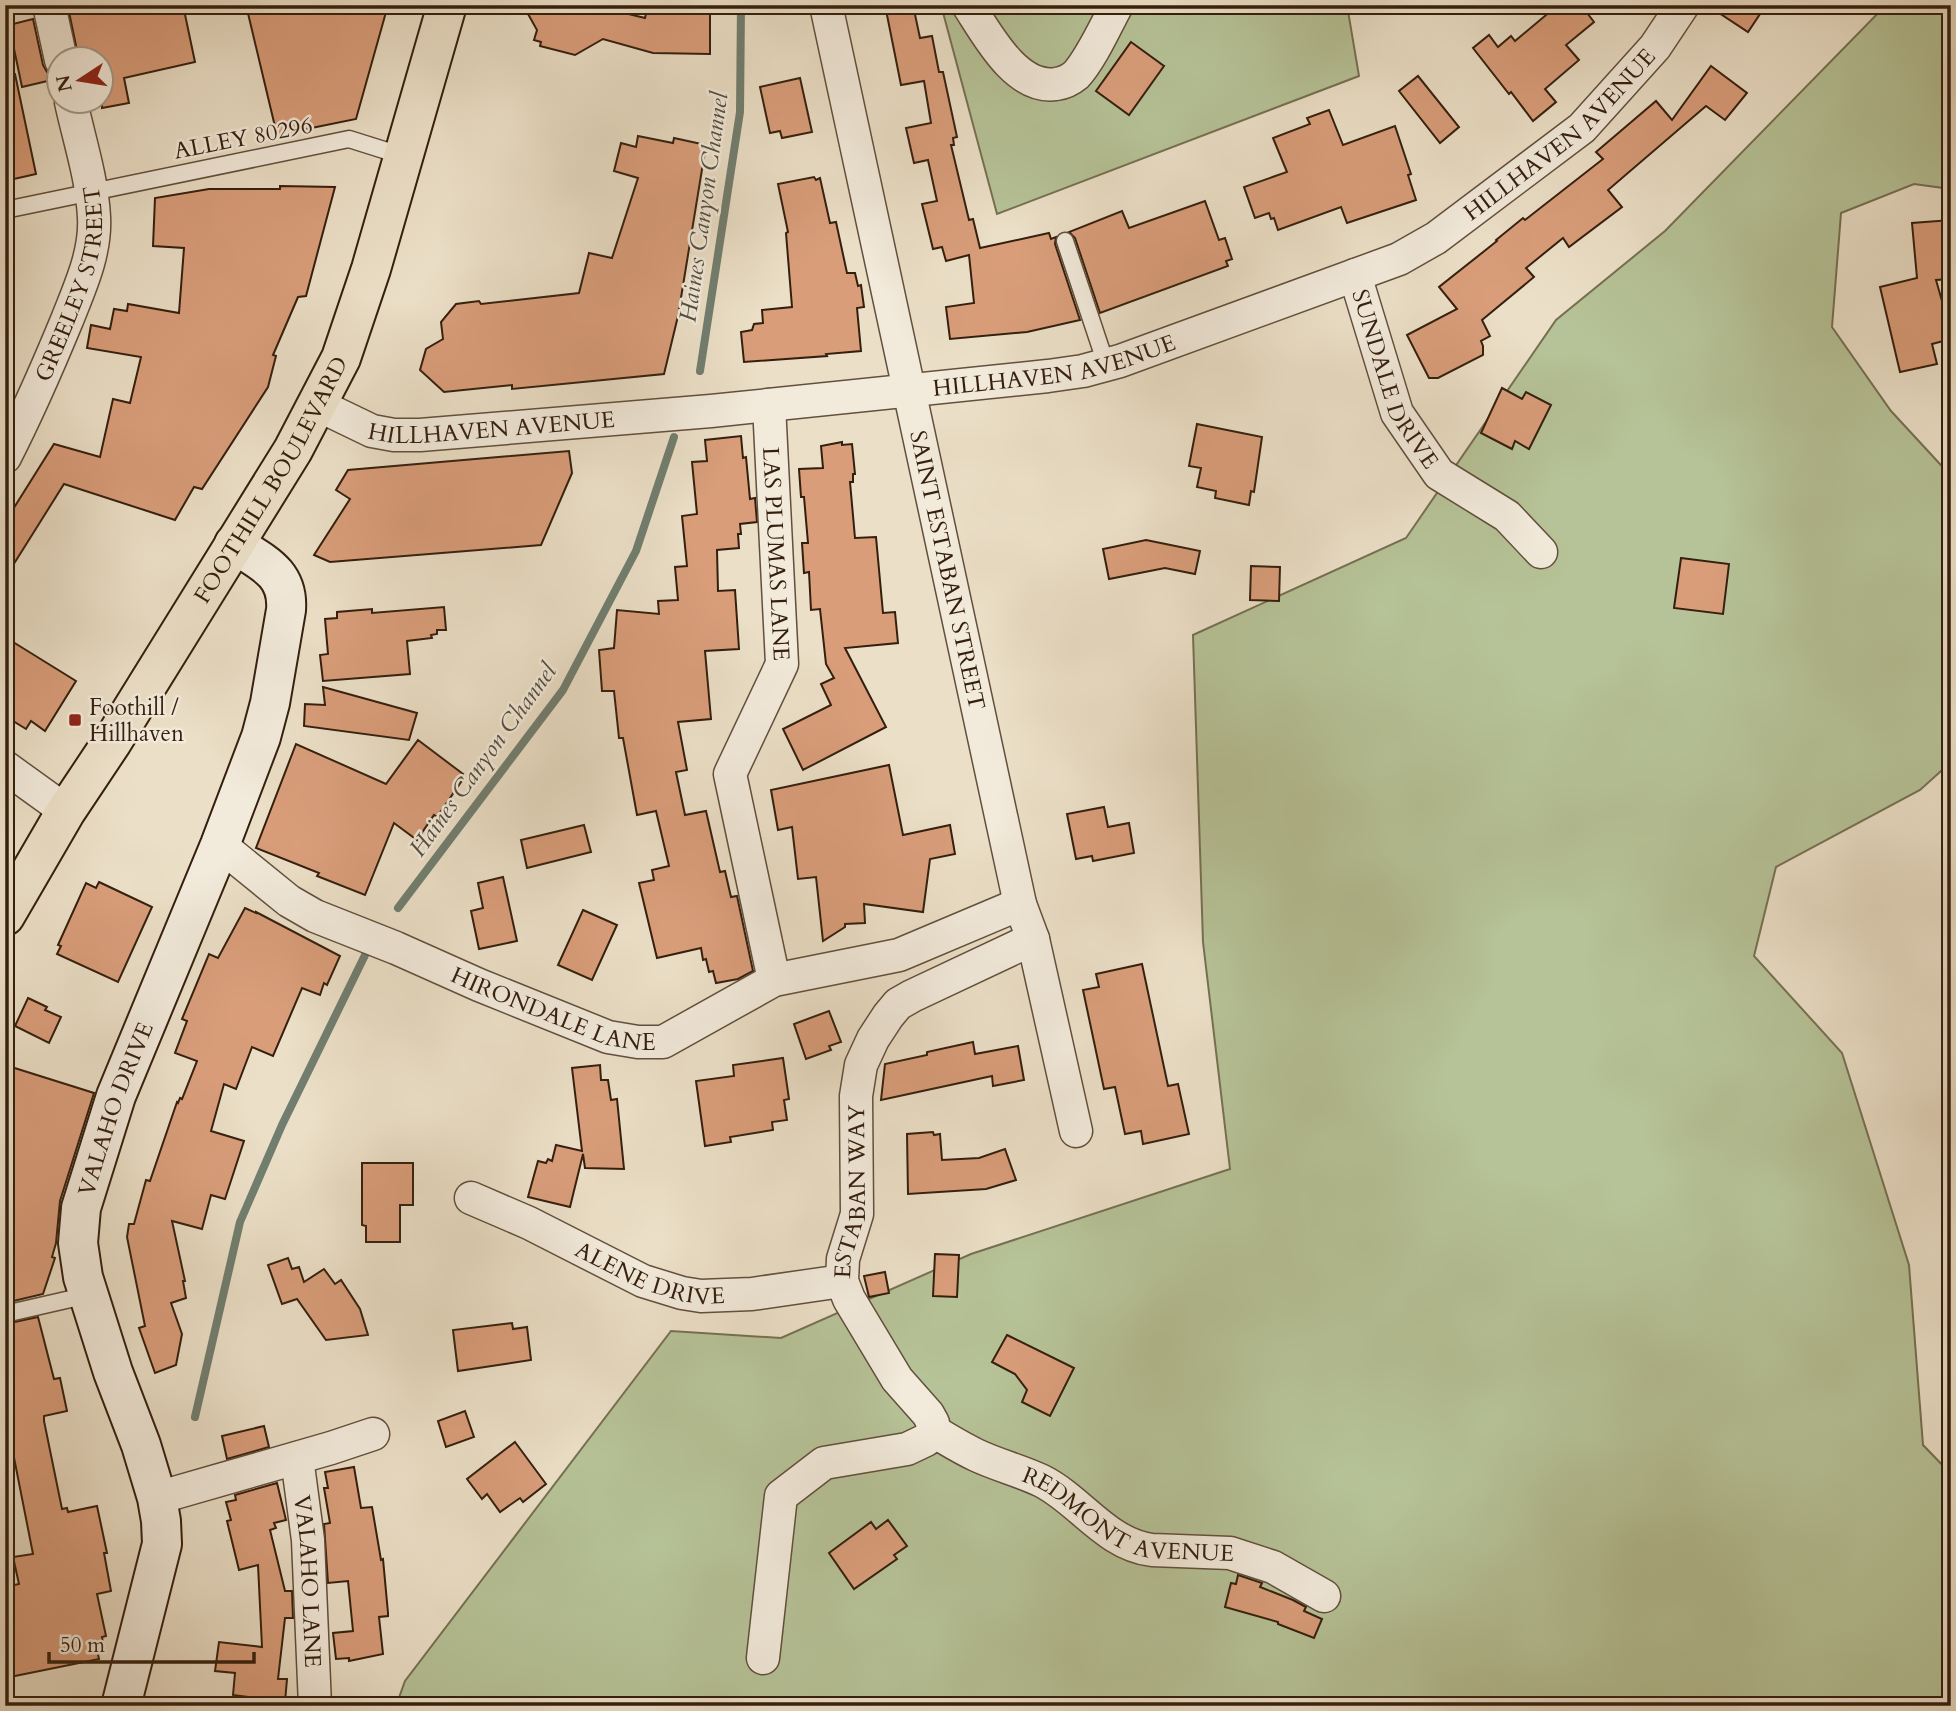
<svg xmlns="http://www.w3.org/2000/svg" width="1956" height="1711" font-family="Cardo,serif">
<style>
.green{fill:#b6c297;stroke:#757052;stroke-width:2}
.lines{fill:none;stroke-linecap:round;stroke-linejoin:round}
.stream{stroke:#717e6f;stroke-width:8}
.building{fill:#d99d7a;stroke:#341f0e;stroke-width:2}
.lane-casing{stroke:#624f3c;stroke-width:19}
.street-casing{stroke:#624f3c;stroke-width:35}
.secondary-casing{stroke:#341f0e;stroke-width:42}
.primary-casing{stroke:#341f0e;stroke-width:42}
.lane{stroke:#f2eadb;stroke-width:16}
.street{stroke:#f2eadb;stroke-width:32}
.secondary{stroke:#f2eadb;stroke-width:38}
.primary{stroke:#ebdfc7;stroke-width:38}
.poi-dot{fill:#8f2418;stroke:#f2eadb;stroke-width:2.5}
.labels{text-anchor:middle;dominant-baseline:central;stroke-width:5;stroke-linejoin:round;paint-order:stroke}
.street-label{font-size:23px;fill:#341f0e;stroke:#f2eadb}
.poi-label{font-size:23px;fill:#341f0e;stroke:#f2eadb;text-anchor:start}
.water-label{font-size:24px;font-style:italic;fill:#524e3e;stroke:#f2eadb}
</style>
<rect width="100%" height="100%" fill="#ebdfc7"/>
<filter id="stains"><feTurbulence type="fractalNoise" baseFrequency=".00286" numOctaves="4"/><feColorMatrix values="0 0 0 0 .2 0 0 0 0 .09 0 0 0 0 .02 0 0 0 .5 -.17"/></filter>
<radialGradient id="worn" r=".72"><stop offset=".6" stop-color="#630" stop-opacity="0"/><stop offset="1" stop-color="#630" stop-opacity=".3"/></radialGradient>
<g class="green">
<polygon points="941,5 1347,5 1359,76 997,214"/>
<polygon points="1886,5 1951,5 1951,189 1914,184 1841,213 1832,327 1891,411 1951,476 1951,762 1920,790 1776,867 1754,956 1842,1053 1909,1265 1923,1445 1951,1474 1951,1706 396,1706 405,1681 671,1331 781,1338 971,1254 1230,1169 1203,942 1193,635 1406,538 1556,320 1665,231"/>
</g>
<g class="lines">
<g class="stream">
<polyline points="700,371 740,112 741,5"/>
<polyline points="398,908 563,690 636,551 674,437"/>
<polyline points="195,1417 240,1222 282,1125 368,949"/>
</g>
</g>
<g class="building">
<polygon points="102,5 183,5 195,62 124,78 129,103 102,108 102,60 79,60 69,12"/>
<polygon points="246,5 388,5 356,119 277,135"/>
<polygon points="523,5 605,5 604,8 645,18 648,5 710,5 710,54 653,53 603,39 575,55 540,46 541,42 534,40 537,30"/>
<polygon points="885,5 913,5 920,38 932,36 939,72 943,72 957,137 953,138 954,145 951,145 969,220 973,219 980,248 1049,233 1051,239 1056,237 1055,244 1080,320 1027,332 950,339 946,307 974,303 969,255 946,261 942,247 933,249 922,204 937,201 928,160 914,163 906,128 931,123 924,81 901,85"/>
<polygon points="1558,5 1581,5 1594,22 1566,45 1579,60 1545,89 1556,102 1533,121 1511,92 1509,94 1473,48 1489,35 1498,47 1511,36 1515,41"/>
<polygon points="1707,5 1766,5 1748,32"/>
<polygon points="33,19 43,65 47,72 56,79 22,87 9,25"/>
<polygon points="1131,42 1164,66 1129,115 1096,91"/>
<polygon points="1711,66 1747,93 1725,120 1706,106 1608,190 1622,207 1569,247 1563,238 1526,268 1534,277 1482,320 1490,336 1481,341 1483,346 1483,355 1438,378 1429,378 1407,335 1457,309 1439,287 1497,241 1496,240 1523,218 1525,220 1603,159 1596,152 1656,101 1672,120"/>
<polygon points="15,74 36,174 5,181 5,75"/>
<polygon points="1418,76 1459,127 1440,143 1399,91"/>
<polygon points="800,78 812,132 782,138 780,131 770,133 760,87"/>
<polygon points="1329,110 1343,145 1395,126 1411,174 1408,175 1416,200 1347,223 1341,207 1278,230 1274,218 1271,219 1269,213 1255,218 1244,187 1287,172 1273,138 1310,124 1307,118"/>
<polygon points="638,136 673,143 674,138 706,145 678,316 664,374 512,389 512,385 444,392 420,370 426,349 443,339 441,322 456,304 479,301 481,304 579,293 589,253 612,258 638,178 614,171 621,143 636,147"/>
<polygon points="814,177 816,180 820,178 830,223 836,222 847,273 855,273 858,286 861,285 864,307 857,308 861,351 826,354 827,356 744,362 741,332 752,330 754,324 763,323 762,310 792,307 786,233 788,232 778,184"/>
<polygon points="280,186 335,187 306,296 298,297 273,355 276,356 268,387 202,489 194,487 175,520 64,484 5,578 5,522 54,444 100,457 113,399 130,403 141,357 87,348 91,325 110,329 114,309 127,311 128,304 179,313 184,248 153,246 155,198 209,189 280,189"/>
<polygon points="1205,201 1219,240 1225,238 1232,259 1226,261 1228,266 1100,313 1075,238 1069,232 1122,211 1129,228"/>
<polygon points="1951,220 1951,279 1936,280 1948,322 1951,339 1932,344 1937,364 1900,372 1880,287 1917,278 1912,223"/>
<polygon points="1502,388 1522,399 1526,392 1551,405 1529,449 1515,441 1512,449 1481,433"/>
<polygon points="1197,424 1262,437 1254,492 1251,491 1249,505 1215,498 1216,491 1197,487 1201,468 1189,466"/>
<polygon points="741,436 743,458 746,457 750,499 755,498 757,522 740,524 741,534 738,534 739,548 717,550 718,591 735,590 739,649 705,651 711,719 678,722 687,770 676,772 685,815 706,811 720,872 725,871 731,897 737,896 753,971 738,979 716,983 713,971 709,972 706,959 703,960 701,948 657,958 639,883 654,880 652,870 669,866 656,811 637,815 623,738 619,738 614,691 602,691 599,650 614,648 617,610 659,614 658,601 678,600 675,567 687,566 682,516 697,514 692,462 707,461 705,440"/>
<polygon points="842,442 842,445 852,444 855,474 853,474 853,482 850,482 855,538 876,537 883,613 895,612 898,643 845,648 886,727 803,770 783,729 831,705 821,684 834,678 826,664 820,609 811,610 809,572 804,573 802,543 808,543 804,497 801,497 799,469 823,468 821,446"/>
<polygon points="569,451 572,473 541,545 330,562 314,555 350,499 336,490 348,470"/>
<polygon points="1146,540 1200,551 1195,574 1165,568 1109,579 1103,549"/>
<polygon points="1681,558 1729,564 1723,614 1674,608"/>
<polygon points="1251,566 1280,567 1279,601 1250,600"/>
<polygon points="444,607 446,630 437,630 437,634 431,635 432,638 407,641 410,674 323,681 320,655 328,654 325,619 337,618 337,612 372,609 372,613"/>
<polygon points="5,637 76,681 45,731 31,721 26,729 5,716"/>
<polygon points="323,687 417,713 409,740 304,726 305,704 325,705"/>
<polygon points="418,740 463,774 461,777 463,779 437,817 434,815 417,840 394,823 365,895 317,876 319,873 256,848 296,744 386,784"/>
<polygon points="889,765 903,835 950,825 955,854 930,859 923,912 864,904 865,923 845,924 845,927 823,941 816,877 798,879 792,827 778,830 771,790"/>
<polygon points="1104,807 1108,827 1129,823 1134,853 1093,861 1092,856 1076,859 1067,814"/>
<polygon points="584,825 591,852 527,868 521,840"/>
<polygon points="503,877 517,941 479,949 471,911 483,908 478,883"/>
<polygon points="99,882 152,907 118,982 57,954 61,946 58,945 86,883 96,888"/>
<polygon points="245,908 256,913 256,912 340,956 327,985 324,983 320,995 302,988 273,1056 252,1047 236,1089 224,1084 211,1131 244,1141 225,1199 211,1195 202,1229 172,1221 185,1281 183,1281 186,1298 171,1303 182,1334 176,1365 155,1373 139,1328 145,1326 127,1237 129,1224 134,1224 146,1180 150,1181 177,1102 178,1103 180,1098 182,1099 197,1061 175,1053 187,1021 182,1019 209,954 218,958"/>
<polygon points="583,910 617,925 592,980 558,965"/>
<polygon points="1142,964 1168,1086 1178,1084 1189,1134 1143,1144 1141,1131 1125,1134 1115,1087 1104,1089 1083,990 1099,987 1096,974"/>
<polygon points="28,998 47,1007 45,1010 61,1017 49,1043 15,1026"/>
<polygon points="829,1011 841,1042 829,1046 831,1050 806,1059 794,1024"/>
<polygon points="973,1042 975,1054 1018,1046 1024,1080 993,1086 992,1076 881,1100 885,1064 927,1055 927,1052"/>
<polygon points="783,1058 789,1099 784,1100 787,1120 772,1122 773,1130 730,1137 731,1142 705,1146 696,1081 734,1076 733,1065"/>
<polygon points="5,1065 94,1093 60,1201 56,1243 52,1257 55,1258 43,1294 5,1303"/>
<polygon points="600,1065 601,1080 608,1080 611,1100 617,1099 624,1169 585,1168 583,1154 570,1207 528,1197 538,1161 546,1163 548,1159 552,1161 556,1145 582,1151 572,1068"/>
<polygon points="933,1132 934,1135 940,1134 942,1160 979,1158 1005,1149 1016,1180 986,1189 908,1194 907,1134"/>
<polygon points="362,1163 413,1163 413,1205 400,1205 400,1242 366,1242 366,1226 362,1225"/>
<polygon points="935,1254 959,1255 957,1297 933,1296"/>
<polygon points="288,1258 292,1269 299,1267 304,1282 324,1269 335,1284 341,1280 360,1309 368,1335 326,1340 297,1299 282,1304 268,1265"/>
<polygon points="885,1272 889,1293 869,1297 864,1276"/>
<polygon points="38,1317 54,1379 60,1378 67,1411 44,1416 44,1421 62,1509 67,1508 68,1512 97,1506 107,1553 104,1553 111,1591 97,1594 106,1636 102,1637 103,1643 96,1644 99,1659 5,1678 5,1587 19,1584 13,1557 33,1554 5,1412 5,1389 14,1387 5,1354 5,1324"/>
<polygon points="512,1323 513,1329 527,1327 531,1360 458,1371 453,1330"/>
<polygon points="1007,1335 1074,1368 1050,1416 1022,1402 1027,1390 1015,1374 992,1362"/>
<polygon points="465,1411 474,1437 446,1447 438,1421"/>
<polygon points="264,1426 269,1447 227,1459 222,1436"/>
<polygon points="515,1442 546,1484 523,1502 520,1498 500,1512 487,1494 482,1499 467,1479"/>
<polygon points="354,1467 361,1508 372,1507 381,1560 383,1559 388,1613 388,1616 379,1617 383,1654 349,1661 349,1658 336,1659 333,1633 353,1631 348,1581 328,1583 324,1524 330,1523 324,1488 328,1488 325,1472"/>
<polygon points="277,1483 286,1520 274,1523 276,1528 270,1530 285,1591 292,1591 293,1618 285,1618 278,1679 287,1679 285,1702 233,1695 235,1673 215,1671 219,1642 262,1647 258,1565 239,1570 227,1521 231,1520 226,1502 236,1500 235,1495"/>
<polygon points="888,1520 907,1546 894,1555 897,1559 854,1589 829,1553 871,1522 876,1529"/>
<polygon points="1238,1575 1262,1583 1260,1587 1293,1600 1306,1607 1304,1611 1322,1619 1314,1638 1278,1624 1278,1622 1225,1607 1231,1583 1236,1584"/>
</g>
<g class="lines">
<g class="lane-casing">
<g id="lane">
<polyline points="5,210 349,139 403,156"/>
<polyline points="1065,241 1106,364"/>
<polyline points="5,1314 88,1295"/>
</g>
</g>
<g class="street-casing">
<g id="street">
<polyline points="49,5 61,60"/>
<path id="s1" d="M826,5L1020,904L1033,939L1076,1131"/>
<path d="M968,5C987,34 1016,90 1056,84C1064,83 1070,80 1076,75C1091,59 1106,25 1117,5"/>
<path id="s2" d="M1355,275L1397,413L1439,474L1507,516L1541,552"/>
<path id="s3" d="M318,405L372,431L394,435H420L711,411L1048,376L1083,371L1120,361L1399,259L1436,238L1582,128L1655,47L1683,5"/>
<path id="s4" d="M769,405L782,664L730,774L774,980"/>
<path id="s5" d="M5,457C28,412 48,366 67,320C80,287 96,253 94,217C92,178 79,139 71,102"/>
<polyline points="5,767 66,811"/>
<path id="s6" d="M220,845L289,901L315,916L396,948L479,985L608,1037L638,1042H663L774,980L899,955L1020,904"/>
<path id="s7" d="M471,1198L529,1223L643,1281L682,1293L701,1296L752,1294L842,1281"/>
<path id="s8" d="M933,1431C947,1439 961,1448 976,1455C997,1465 1021,1471 1042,1481C1081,1501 1106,1544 1152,1550L1230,1553L1273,1567L1324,1596"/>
<path id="s9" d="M297,1458L308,1540L315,1706"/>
<polyline points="157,1498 331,1448 373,1434"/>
<path id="s10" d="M763,1658L781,1496L824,1463L907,1449L926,1440L933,1431V1423L928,1414L897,1379L849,1299L842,1281L843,1259L857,1214L856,1096L861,1065L873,1039L888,1016L898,1004L912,996L1033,939"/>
</g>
</g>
<g class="secondary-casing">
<g id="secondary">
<path id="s11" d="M121,1706L162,1544L161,1521L157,1498L141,1445L113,1372L83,1277L78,1243L81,1208L116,1096L220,845L261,737L270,703L286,610C289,572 261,562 234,544"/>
</g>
</g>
<g class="primary-casing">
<g id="primary">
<path id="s12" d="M5,916L66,811L112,742L293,450L341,358L371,269L447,5"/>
</g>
</g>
<use href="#lane" class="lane"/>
<use href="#street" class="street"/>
<use href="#secondary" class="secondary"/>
<use href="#primary" class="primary"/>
</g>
<rect class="poi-dot" x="68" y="713" width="14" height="14" rx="3.5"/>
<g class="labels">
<g class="street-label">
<text stroke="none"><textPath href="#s3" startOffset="1314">HILLHAVEN AVENUE</textPath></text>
<text transform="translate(243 138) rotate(-11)">ALLEY 80296</text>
<text stroke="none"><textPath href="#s5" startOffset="187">GREELEY STREET</textPath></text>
<text stroke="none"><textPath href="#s3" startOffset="747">HILLHAVEN AVENUE</textPath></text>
<text stroke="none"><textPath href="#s2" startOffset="112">SUNDALE DRIVE</textPath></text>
<text stroke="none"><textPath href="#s3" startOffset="180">HILLHAVEN AVENUE</textPath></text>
<text stroke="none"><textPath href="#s12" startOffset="511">FOOTHILL BOULEVARD</textPath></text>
<text stroke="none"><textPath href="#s4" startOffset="149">LAS PLUMAS LANE</textPath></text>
<text stroke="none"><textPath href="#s1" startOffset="578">SAINT ESTABAN STREET</textPath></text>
<text stroke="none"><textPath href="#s6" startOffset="376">HIRONDALE LANE</textPath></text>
<text stroke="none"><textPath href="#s11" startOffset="621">VALAHO DRIVE</textPath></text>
<text stroke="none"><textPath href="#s10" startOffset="602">ESTABAN WAY</textPath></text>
<text stroke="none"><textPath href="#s7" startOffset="196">ALENE DRIVE</textPath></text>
<text stroke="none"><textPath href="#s8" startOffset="217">REDMONT AVENUE</textPath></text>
<text stroke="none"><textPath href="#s9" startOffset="124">VALAHO LANE</textPath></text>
</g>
<g class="poi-label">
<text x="89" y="707">Foothill /<tspan x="89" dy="26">Hillhaven</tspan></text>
</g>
<g class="water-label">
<text transform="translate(704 207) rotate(-82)">Haines Canyon Channel</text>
<text transform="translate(483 760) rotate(-54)">Haines Canyon Channel</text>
</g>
</g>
<rect width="1956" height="1711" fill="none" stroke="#ebdfc7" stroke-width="28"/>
<rect x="7" y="7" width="1942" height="1697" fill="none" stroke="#341f0e" stroke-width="3.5"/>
<rect x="14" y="14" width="1928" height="1683" fill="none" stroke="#341f0e" stroke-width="2"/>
<g transform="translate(80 80) rotate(258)"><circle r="33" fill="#f2eadb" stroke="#a69989" stroke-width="2"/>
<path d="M0-5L12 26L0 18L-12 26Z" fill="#8f2418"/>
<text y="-10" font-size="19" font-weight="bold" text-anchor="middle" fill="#341f0e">N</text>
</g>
<path d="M49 1652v10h205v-10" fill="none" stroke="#341f0e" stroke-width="3.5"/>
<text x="60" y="1652" font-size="21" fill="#341f0e" stroke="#f2eadb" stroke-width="5" paint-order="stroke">50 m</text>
<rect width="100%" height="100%" filter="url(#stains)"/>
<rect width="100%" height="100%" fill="url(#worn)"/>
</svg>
